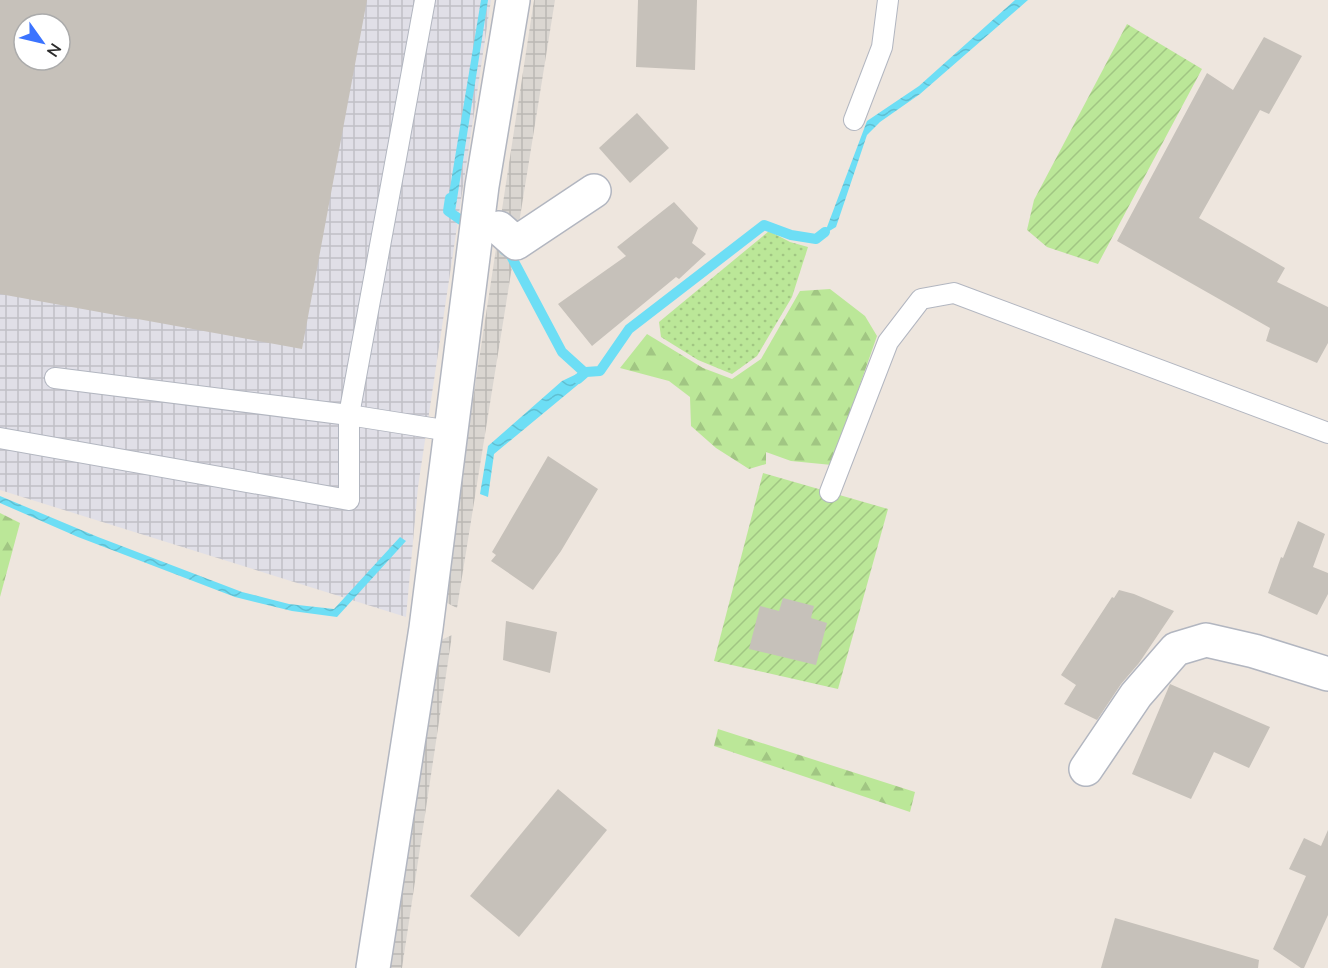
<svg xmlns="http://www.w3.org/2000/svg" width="1328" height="968" font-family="'Nunito Sans',sans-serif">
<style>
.industrial{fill:url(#industrial-grid);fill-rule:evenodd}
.grass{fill:url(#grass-dots)}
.forest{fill:url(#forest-firs)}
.garden{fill:url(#garden-furrows)}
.plaza{fill:url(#plaza-grid)}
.water{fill:url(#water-waves)}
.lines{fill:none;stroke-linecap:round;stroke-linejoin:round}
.stream{stroke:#6ddef5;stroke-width:10}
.building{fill:#c6c1ba;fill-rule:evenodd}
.lane-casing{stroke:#b2b6c0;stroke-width:22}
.street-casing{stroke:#b2b6c0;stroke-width:36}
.secondary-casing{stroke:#b2b6c0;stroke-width:36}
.lane{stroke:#fff;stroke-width:20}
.street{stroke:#fff;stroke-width:33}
.secondary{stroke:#fff;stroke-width:33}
</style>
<defs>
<pattern id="industrial-grid" width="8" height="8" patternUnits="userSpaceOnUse" patternTransform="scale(1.5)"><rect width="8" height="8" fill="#e0dfe7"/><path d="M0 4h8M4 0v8" fill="none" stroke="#c0c0c6"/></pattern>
<pattern id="grass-dots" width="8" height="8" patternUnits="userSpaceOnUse" patternTransform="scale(1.5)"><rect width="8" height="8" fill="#bbe798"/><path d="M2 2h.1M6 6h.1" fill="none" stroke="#a1c683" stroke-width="1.8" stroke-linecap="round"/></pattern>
<pattern id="forest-firs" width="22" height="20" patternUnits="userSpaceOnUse" patternTransform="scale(1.5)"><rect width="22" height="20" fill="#bbe798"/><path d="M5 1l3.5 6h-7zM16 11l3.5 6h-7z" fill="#a1c683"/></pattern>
<pattern id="garden-furrows" width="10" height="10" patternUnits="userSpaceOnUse" patternTransform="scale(1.5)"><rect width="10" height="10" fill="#bbe798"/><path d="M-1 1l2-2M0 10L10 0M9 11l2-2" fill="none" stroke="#a1c683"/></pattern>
<pattern id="plaza-grid" width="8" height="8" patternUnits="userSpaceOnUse" patternTransform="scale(1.5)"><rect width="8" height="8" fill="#dad6d1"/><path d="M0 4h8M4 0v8" fill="none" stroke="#bbb8b4"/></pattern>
<pattern id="water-waves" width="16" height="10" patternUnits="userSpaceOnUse" patternTransform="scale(1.5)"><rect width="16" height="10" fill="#6ddef5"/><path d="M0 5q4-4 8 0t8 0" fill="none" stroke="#5fbfd2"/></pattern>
</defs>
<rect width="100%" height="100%" fill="#eee6de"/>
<path class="industrial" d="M0,0H491L418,487L406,617L0,490ZM24,24H60V60H24Z"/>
<polygon class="grass" points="769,231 790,242 808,247 792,297 757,356 732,374 698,360 661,337 659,322"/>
<g class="forest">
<polygon points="830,289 865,316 877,336 832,465 791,461 766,452 766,464 749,469 716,448 691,426 690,397 669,381 620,368 647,334 703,368 732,379 761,359 800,291"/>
<polygon points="0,513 20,523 0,597"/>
<polygon points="718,729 915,792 910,812 714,746"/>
</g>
<g class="garden">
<polygon points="1127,24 1202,69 1098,264 1047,247 1027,230 1034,200"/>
<polygon points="763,473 888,509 838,689 714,661"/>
</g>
<g class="plaza">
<polygon points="534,0 555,0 457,608 445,602 461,478"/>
<polygon points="452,635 402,968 387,968 439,641"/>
</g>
<g class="water">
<polygon points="481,0 488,0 455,212 446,212"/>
<polygon points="1015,0 1028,0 920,94 880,122 867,135 836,227 816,239 827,227 867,121 919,86"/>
<polygon points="583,371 592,373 494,454 488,497 480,494 488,446 562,381"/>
<polygon points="0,496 98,537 242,592 289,604 334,609 400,537 406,541 337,617 292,611 235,597 78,537 0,503"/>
</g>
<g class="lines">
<g class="stream">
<polyline points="450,198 448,211 471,227"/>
<polyline points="504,250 510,254 562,352 583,371"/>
<polyline points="578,379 586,372 600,371 629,329 764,225 791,235 816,239 825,232"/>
</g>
</g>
<g class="building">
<path d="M0,0H367L302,349L0,294ZM24,24H60V60H24Z"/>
<polygon points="638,0 697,0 695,70 636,67"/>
<polygon points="1264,37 1302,56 1269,114 1260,110 1199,218 1285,268 1277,282 1328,307 1328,343 1317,363 1266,341 1270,328 1117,241 1207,73 1233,90"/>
<polygon points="637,113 669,148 630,183 599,148"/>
<polygon points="674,202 698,228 692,243 706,254 679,279 676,277 592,346 558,304 626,256 617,247"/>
<polygon points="548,456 598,489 561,551 533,590 491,561 496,555 492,552"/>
<polygon points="1298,521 1325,534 1313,567 1328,573 1328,594 1317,615 1268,593 1281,557 1283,558"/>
<polygon points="1119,590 1134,594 1174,611 1139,663 1121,684 1097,720 1064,704 1076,685 1061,675 1112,597 1114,598"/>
<polygon points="783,598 814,606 811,618 827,623 816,665 749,649 760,606 779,611"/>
<polygon points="506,621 557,632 550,673 503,660"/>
<polygon points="1170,684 1270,727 1249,768 1214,752 1191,799 1132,774"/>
<polygon points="558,789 607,830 519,937 470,896"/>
<polygon points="1328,830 1328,915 1304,968 1301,968 1273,949 1306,876 1289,869 1304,838 1321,846"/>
<polygon points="1115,918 1259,960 1258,968 1101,968"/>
</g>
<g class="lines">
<g class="lane-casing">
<g id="lane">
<polyline points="854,120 882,47 888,0"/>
<polyline points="55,378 349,415 450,431"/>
<polyline points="0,438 349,500 349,415 425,0"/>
<polyline points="830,492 888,342 921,299 954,293 1328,433"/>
</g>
</g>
<g class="street-casing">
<g id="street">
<polyline points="499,228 516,243 594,191"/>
<polyline points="1086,769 1136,695 1176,649 1206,640 1254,651 1328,674"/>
</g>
</g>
<g class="secondary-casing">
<polyline id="secondary" points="373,968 426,628 482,186 513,0"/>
</g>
<use href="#lane" class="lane"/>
<use href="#street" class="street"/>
<use href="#secondary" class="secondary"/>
</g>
<g transform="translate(42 42) rotate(124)"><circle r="28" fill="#ffffff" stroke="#ababab" stroke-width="1.5"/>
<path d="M0-4.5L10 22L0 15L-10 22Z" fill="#3b73ff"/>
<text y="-9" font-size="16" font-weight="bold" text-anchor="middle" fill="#2c2c2c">N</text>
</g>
</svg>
